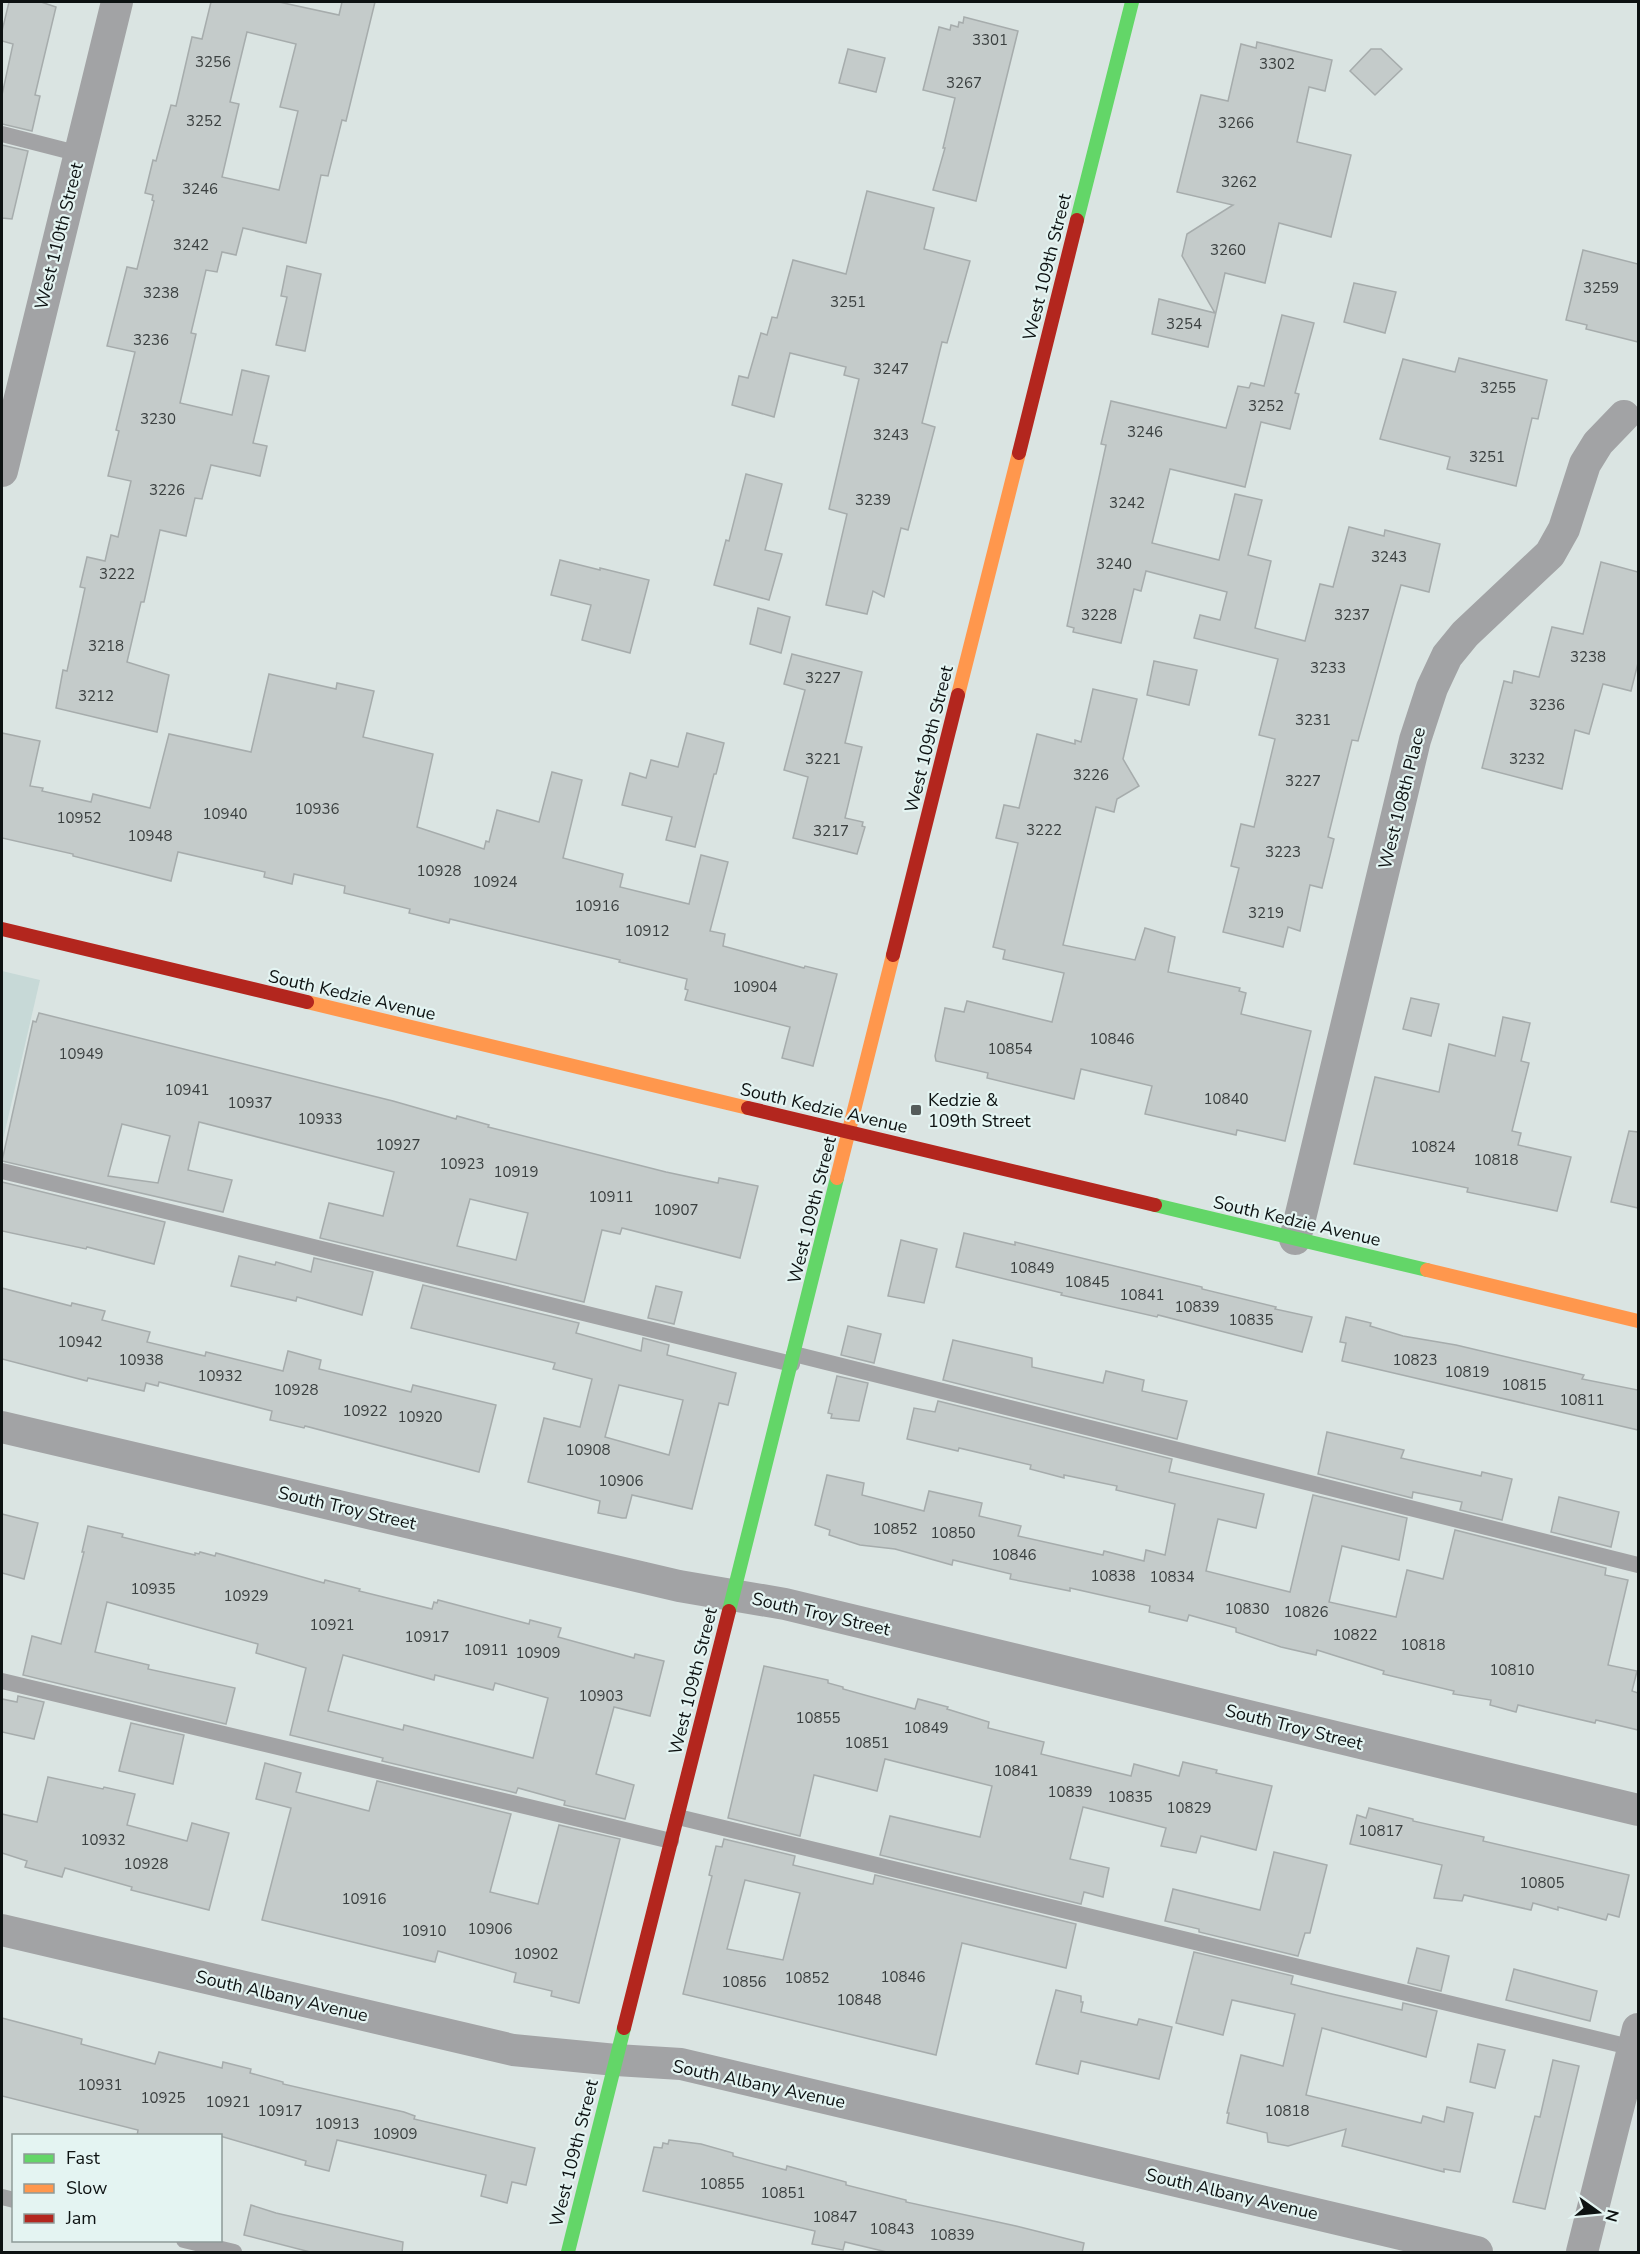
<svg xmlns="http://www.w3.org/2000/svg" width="1640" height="2254" font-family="'Nunito Sans',sans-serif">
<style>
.built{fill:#c7d9d7}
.building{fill:#c4cbca;stroke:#a6acac;stroke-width:1.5;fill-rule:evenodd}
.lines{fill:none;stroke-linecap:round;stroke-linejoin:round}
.lane{stroke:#a2a3a5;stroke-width:16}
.street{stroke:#a2a3a5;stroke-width:32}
.fast{stroke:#63d668;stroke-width:14}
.slow{stroke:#ff974d;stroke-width:14}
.jam{stroke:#b3261e;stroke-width:14}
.poi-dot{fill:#555c5b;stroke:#e4f4f2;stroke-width:2}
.labels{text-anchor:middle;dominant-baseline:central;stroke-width:4.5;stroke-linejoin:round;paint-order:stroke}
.number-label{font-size:15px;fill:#3b4040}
.street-label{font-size:18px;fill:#0d1212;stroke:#e4f4f2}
.poi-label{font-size:18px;fill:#0d1212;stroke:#e4f4f2;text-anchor:start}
</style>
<rect width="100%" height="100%" fill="#dae4e2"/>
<polygon class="built" points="2,971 40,980 2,1144"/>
<g class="building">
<polygon points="9,2 41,2 56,7 35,95 40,96 32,131 2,124 2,95 13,44 2,41 2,31"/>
<path d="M211,2H279L339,15L342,2H375L346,121L342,120L328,176L321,175L306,243L243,228L236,255L222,252L217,272L206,270L191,333L196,334L180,403L232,415L242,370L269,376L253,443L267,446L260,476L211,465L202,499L195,498L186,536L160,530L144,602H141L127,662L169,675L157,732L56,708L63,670L67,671L85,588L80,587L87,557L105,561L111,535L118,537L131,481L108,476L119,431L116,430L135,352L107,346L127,267L137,269L154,201L152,200L153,195L145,193L153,160L156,161L171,105L176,106L192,37L202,39ZM247,32L296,44L280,107L298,111L279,190L222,177L239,104L230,102Z"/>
<polygon points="964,17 1018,31 976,201 933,190 945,148 943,148 955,98 923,90 939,27 950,30 951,25 958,27 959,22 963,23"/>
<polygon points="1257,42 1332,60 1325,91 1309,87 1297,142 1351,155 1331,237 1279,223 1265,283 1225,273 1208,347 1152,334 1159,299 1215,313 1182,256 1187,234 1233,205 1177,192 1201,95 1228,101 1241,44 1256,48"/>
<polygon points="848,49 885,58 876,92 839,83"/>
<polygon points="1371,49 1381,49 1402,69 1375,95 1350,71"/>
<polygon points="2,145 28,151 12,219 2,218"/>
<polygon points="867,191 934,208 924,249 970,261 947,343 942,342 922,423 935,427 908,530 901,528 884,597 873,591 867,614 826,605 847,514 829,509 859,379 844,375 846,367 790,353 774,417 732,405 739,376 748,378 761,333 767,335 772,317 777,318 793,260 846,274"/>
<polygon points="1583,250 1638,264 1638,342 1586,329 1587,325 1566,320"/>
<polygon points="287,266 321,274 305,351 276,345 287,297 281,296"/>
<polygon points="1354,283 1396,292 1385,333 1344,322"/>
<polygon points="1282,315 1314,323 1295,393 1299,394 1290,429 1261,422 1245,487 1170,469 1152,543 1219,560 1235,494 1262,500 1248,555 1271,561 1255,628 1305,641 1320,584 1333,587 1349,527 1384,536 1385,530 1440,544 1429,592 1401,585 1358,741 1352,740 1328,837 1334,839 1322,888 1310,885 1300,931 1288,927 1283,947 1223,932 1239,868 1231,866 1241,824 1254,827 1275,739 1259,735 1278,659 1194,638 1200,615 1220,620 1227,592 1146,571 1141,591 1134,589 1121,643 1073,632 1074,628 1067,626 1106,445 1101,444 1111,401 1226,428 1238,386 1249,388 1251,383 1264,386"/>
<polygon points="1459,358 1547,380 1538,419 1532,418 1516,486 1447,469 1450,457 1380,439 1403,359 1455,372"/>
<polygon points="746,474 782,484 765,550 782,554 769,600 714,585 726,540 729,541"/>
<polygon points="560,560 600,570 600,568 649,580 630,653 582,640 591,605 551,595"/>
<polygon points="1601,562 1638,572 1638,663 1631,691 1603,684 1589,734 1575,730 1562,789 1482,768 1504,681 1512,683 1514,671 1539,677 1552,627 1583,634"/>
<polygon points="758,608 790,617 781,653 750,644"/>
<polygon points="792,654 862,672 845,743 862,747 845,818 863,822 862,826 865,827 857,854 793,838 808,777 784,770 805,690 784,684"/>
<polygon points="1154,661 1197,670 1189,705 1147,695"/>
<polygon points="269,674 336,689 337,683 374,691 363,737 433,754 417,827 484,849 486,841 489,842 497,810 539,822 552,772 582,780 563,858 623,874 620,887 689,904 701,855 728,862 710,931 725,934 723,946 804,968 805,966 837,974 813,1066 782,1058 790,1027 685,1000 688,990 685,989 687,979 619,962 620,960 450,919 449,923 409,913 410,909 344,893 345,886 294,874 292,884 264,877 265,872 178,852 171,881 73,856 73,854 2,838 2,733 40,741 30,786 43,788 42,791 91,802 93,794 150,808 169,734 251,752"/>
<polygon points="1093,689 1137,699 1123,759 1139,786 1117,799 1114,812 1096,807 1063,945 1135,960 1145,928 1175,937 1168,972 1240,988 1239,991 1246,993 1241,1014 1311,1031 1285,1141 1237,1130 1236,1135 1145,1114 1152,1086 1081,1069 1074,1099 987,1078 988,1073 936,1061 935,1056 945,1008 964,1012 967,1001 1052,1022 1064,973 1003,959 1005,950 993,947 1018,843 996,838 1004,805 1019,808 1037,734 1075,744 1075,740 1081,742"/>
<polygon points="687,733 724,743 716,774 714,774 695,847 666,840 672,817 622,805 630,773 646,778 651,760 678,767"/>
<polygon points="1411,998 1439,1004 1431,1036 1403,1029"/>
<path d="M39,1013L393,1101L456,1119L457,1116L489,1125L488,1127L666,1172L718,1183L719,1178L758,1186L740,1258L622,1228L620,1234L602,1230L584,1302L320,1238L329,1203L383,1216L394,1172L199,1122L188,1170L232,1180L223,1212L2,1161L33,1021L36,1022ZM122,1124L170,1136L158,1183L108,1176ZM470,1199L528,1213L516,1260L457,1246Z"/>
<polygon points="1503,1017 1530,1023 1521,1061 1529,1063 1512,1131 1521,1133 1518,1145 1571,1157 1557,1211 1467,1192 1468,1188 1354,1164 1375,1077 1439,1092 1449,1044 1495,1056"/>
<polygon points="1629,1131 1638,1132 1638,1208 1611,1202"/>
<polygon points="2,1182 165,1222 154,1264 87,1247 86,1249 2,1231"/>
<polygon points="964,1233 1015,1245 1015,1242 1202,1287 1202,1289 1276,1307 1275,1309 1312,1317 1302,1352 1158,1315 1157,1317 1061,1295 1062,1293 956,1267"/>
<polygon points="901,1240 937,1249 924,1303 888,1296"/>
<polygon points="239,1256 275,1265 276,1262 311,1272 314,1258 373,1272 362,1315 297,1297 296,1301 231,1286"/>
<path d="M423,1285L579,1323L576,1333L641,1351L643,1338L669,1345L667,1355L736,1373L728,1405L719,1403L692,1509L632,1495L626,1518H622L598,1513L600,1501L528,1482L544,1418L580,1427L592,1379L553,1369L555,1363L411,1328ZM619,1385L683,1400L669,1455L605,1437Z"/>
<polygon points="656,1286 682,1292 674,1324 648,1318"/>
<polygon points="2,1288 71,1306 72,1303 105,1311 102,1320 150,1332 147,1342 205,1356 206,1352 283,1371 288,1351 321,1360 319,1369 411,1392 413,1385 496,1405 479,1472 305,1426 304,1428 270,1420 272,1411 159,1382 158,1386 146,1383 144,1391 88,1378 87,1381 2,1359"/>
<polygon points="1346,1317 1371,1323 1370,1326 1403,1336 1456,1345 1584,1375 1582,1379 1638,1390 1638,1430 1342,1361 1346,1343 1340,1342"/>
<polygon points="848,1326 881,1334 874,1363 841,1355"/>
<polygon points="953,1340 1032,1358 1032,1367 1103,1383 1106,1371 1144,1380 1142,1391 1187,1401 1177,1439 943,1380"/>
<polygon points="837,1376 868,1383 859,1421 831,1418 832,1414 828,1413"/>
<polygon points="938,1401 1172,1459 1169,1472 1264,1494 1256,1528 1218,1519 1206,1571 1290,1592 1313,1495 1407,1518 1399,1560 1342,1546 1329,1602 1396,1617 1407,1570 1443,1579 1455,1530 1606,1568 1605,1575 1628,1580 1608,1665 1637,1671 1632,1691 1638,1693 1638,1730 1596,1720 1595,1723 1518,1705 1516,1712 1490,1705 1491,1700 1453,1694 1454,1691 1383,1674 1384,1671 1317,1650 1316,1655 1281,1647 1236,1632 1236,1628 1189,1615 1187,1621 1149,1612 1150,1606 1070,1588 1070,1591 1010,1579 1011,1574 953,1560 952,1565 895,1549 860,1545 829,1535 830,1530 815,1525 827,1475 864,1483 862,1495 924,1511 929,1491 982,1503 979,1516 1021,1526 1018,1536 1103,1555 1104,1551 1144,1561 1146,1550 1165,1555 1175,1504 1116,1490 1117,1486 1064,1475 1064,1478 1030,1469 1031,1465 959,1448 958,1451 907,1439 914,1408 935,1412"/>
<polygon points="1327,1432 1404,1450 1401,1458 1481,1476 1482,1472 1512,1479 1502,1520 1460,1510 1462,1502 1413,1492 1412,1498 1318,1474"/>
<polygon points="1559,1497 1619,1512 1611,1547 1551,1532"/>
<polygon points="2,1514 38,1523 24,1579 2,1573"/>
<path d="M88,1526L123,1534L122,1537L195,1555V1553L199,1554L200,1552L215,1556L216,1553L324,1583L325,1580L360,1589L359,1591L432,1609L434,1602L437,1603L438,1600L529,1624L530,1620L561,1628L558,1637L634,1658L635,1654L664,1661L650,1716L614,1707L596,1774L634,1785L625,1819L564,1805L565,1801L518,1788L516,1793L382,1761L383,1758L290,1735L306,1668L256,1653L258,1644L107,1602L95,1652L149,1665L148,1669L235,1688L226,1724L23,1675L32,1636L61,1644L84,1552H82ZM343,1655L434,1680L435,1675L493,1690L495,1683L548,1698L533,1758L404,1725L403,1730L328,1711Z"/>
<polygon points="764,1666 828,1680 828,1683 843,1687 843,1689 915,1709 918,1699 948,1707 947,1709 989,1722 988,1728 1044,1742 1041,1754 1131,1776 1134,1764 1179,1776 1183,1762 1217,1770 1216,1773 1272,1786 1256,1850 1201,1836 1196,1853 1161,1846 1166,1828 1083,1807 1070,1859 1109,1868 1103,1897 1084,1892 1081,1904 880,1855 890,1816 980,1837 992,1786 885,1759 877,1791 814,1775 800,1836 728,1818"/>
<polygon points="18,1696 44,1702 34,1739 2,1732 2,1699 17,1702"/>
<polygon points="131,1723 184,1735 173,1784 119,1771"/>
<polygon points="265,1763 301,1773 296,1792 369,1811 377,1781 511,1814 490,1892 538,1904 559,1825 620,1839 579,2003 551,1996 552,1991 514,1982 516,1973 438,1951 435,1962 262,1920 291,1808 256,1799"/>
<polygon points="48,1777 103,1789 104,1787 135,1794 127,1825 187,1841 192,1823 229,1833 209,1910 131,1890 132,1887 65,1868 62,1877 25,1867 27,1861 2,1853 2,1814 37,1822"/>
<polygon points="1369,1808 1413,1819 1413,1821 1484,1837 1483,1841 1629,1875 1619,1917 1608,1914 1606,1920 1558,1907 1558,1910 1533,1903 1531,1910 1464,1895 1462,1901 1434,1898 1442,1865 1350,1844 1357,1815 1366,1818"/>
<path d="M724,1839L795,1856L793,1865L871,1884H873L875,1875L1076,1924L1066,1968L962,1943L936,2055L683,1994L712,1876L709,1875L716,1846L722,1847ZM745,1880L800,1893L783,1960L727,1949Z"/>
<polygon points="1274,1852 1327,1865 1310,1933 1305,1933 1298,1956 1199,1932 1199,1929 1165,1921 1173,1889 1260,1910"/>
<polygon points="1417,1948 1449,1956 1441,1991 1408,1983"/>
<polygon points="1194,1952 1293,1976 1291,1984 1332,1994 1402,2010 1403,2003 1437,2011 1426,2057 1322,2028 1306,2095 1421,2123 1423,2116 1444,2122 1447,2107 1473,2113 1460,2172 1444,2169 1444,2172 1342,2146 1346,2129 1288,2146 1268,2142 1267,2133 1227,2123 1229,2113 1227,2113 1241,2055 1283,2066 1295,2014 1232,2000 1223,2035 1176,2023"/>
<polygon points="1514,1969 1597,1991 1590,2021 1506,2000"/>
<polygon points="1056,1990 1081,1996 1081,2002 1083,2002 1081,2012 1137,2025 1139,2019 1172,2027 1159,2079 1081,2061 1078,2074 1036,2064"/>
<polygon points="2,2018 82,2039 81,2044 155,2064 159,2052 222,2068 223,2062 251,2069 250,2073 283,2082 283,2084 404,2112 415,2116 414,2119 535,2148 526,2185 512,2182 507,2203 481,2196 486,2175 337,2140 329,2171 305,2165 306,2161 220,2136 137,2136 138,2130 2,2096"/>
<polygon points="1478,2044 1505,2050 1495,2088 1470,2082"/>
<polygon points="1553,2060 1579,2066 1545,2209 1513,2202 1535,2116 1540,2117"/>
<polygon points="669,2140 701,2144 733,2153 733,2156 786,2170 787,2166 846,2182 846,2185 906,2200 906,2202 1016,2226 1084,2243 1082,2253 891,2253 845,2242 843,2250 812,2244 815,2231 643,2191 654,2147 662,2148 663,2143 668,2144"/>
<polygon points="251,2205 276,2213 403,2242 402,2253 314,2253 244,2235"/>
</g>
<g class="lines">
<g class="lane">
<polyline points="2,134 80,154"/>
<polyline points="2,1171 792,1364"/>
<polyline points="794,1354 1638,1565"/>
<polyline points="2,1681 671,1841"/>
<polyline points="678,1817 1638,2049"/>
<polyline points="2,2197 14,2200"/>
<polyline points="184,2240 234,2252"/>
</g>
<g class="street">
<polyline points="2,471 117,2"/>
<polyline points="1295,1239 1415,740 1432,688 1447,656 1465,634 1550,554 1564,529 1585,464 1598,443 1624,416"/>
<polyline points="2,1427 679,1586 785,1604 1638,1810"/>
<polyline points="2,1930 513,2050 616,2060 681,2064 1477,2252"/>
<polyline points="1582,2252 1638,2029"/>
</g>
<g class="fast">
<polyline points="1077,220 1132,2"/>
<polyline points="1155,1205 1427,1270"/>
<polyline points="729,1611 837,1178"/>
<polyline points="568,2252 624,2028"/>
</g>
<g class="slow">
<polyline points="958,695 1019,453"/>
<polyline points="307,1002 748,1108"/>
<polyline points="837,1178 893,955"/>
<polyline points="1427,1270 1638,1321"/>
</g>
<g class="jam">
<polyline points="1019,453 1077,220"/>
<polyline points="2,929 307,1002"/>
<polyline points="893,955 958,695"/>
<polyline points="748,1108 1155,1205"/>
<polyline points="624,2028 729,1611"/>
</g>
</g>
<rect class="poi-dot" x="910" y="1104" width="12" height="12" rx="3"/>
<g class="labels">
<g class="number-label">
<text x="990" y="40">3301</text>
<text x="213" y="62">3256</text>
<text x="1277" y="64">3302</text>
<text x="964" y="83">3267</text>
<text x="204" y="121">3252</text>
<text x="1236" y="123">3266</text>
<text x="1239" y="182">3262</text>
<text x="200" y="189">3246</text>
<text x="191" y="245">3242</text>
<text x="1228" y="250">3260</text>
<text x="1601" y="288">3259</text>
<text x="161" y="293">3238</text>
<text x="848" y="302">3251</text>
<text x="1184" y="324">3254</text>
<text x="151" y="340">3236</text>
<text x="891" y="369">3247</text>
<text x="1498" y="388">3255</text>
<text x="1266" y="406">3252</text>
<text x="158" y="419">3230</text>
<text x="1145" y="432">3246</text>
<text x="891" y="435">3243</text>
<text x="1487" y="457">3251</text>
<text x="167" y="490">3226</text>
<text x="873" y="500">3239</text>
<text x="1127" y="503">3242</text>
<text x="1389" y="557">3243</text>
<text x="1114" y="564">3240</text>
<text x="117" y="574">3222</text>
<text x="1099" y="615">3228</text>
<text x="1352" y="615">3237</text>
<text x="106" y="646">3218</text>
<text x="1588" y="657">3238</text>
<text x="1328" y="668">3233</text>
<text x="823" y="678">3227</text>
<text x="96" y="696">3212</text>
<text x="1547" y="705">3236</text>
<text x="1313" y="720">3231</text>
<text x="823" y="759">3221</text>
<text x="1527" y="759">3232</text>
<text x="1091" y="775">3226</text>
<text x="1303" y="781">3227</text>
<text x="317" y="809">10936</text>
<text x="225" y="814">10940</text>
<text x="79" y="818">10952</text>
<text x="1044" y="830">3222</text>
<text x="831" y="831">3217</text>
<text x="150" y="836">10948</text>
<text x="1283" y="852">3223</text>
<text x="439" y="871">10928</text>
<text x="495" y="882">10924</text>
<text x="597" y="906">10916</text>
<text x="1266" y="913">3219</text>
<text x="647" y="931">10912</text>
<text x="755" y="987">10904</text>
<text x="1112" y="1039">10846</text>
<text x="1010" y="1049">10854</text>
<text x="81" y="1054">10949</text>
<text x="187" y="1090">10941</text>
<text x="1226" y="1099">10840</text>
<text x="250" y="1103">10937</text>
<text x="320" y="1119">10933</text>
<text x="398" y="1145">10927</text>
<text x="1433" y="1147">10824</text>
<text x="1496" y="1160">10818</text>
<text x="462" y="1164">10923</text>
<text x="516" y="1172">10919</text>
<text x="611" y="1197">10911</text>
<text x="676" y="1210">10907</text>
<text x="1032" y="1268">10849</text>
<text x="1087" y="1282">10845</text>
<text x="1142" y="1295">10841</text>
<text x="1197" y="1307">10839</text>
<text x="1251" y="1320">10835</text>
<text x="80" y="1342">10942</text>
<text x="141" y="1360">10938</text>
<text x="1415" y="1360">10823</text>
<text x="1467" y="1372">10819</text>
<text x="220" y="1376">10932</text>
<text x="1524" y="1385">10815</text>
<text x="296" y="1390">10928</text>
<text x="1582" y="1400">10811</text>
<text x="365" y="1411">10922</text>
<text x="420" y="1417">10920</text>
<text x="588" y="1450">10908</text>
<text x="621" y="1481">10906</text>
<text x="895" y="1529">10852</text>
<text x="953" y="1533">10850</text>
<text x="1014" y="1555">10846</text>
<text x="1113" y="1576">10838</text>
<text x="1172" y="1577">10834</text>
<text x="153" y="1589">10935</text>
<text x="246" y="1596">10929</text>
<text x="1247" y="1609">10830</text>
<text x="1306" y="1612">10826</text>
<text x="332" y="1625">10921</text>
<text x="1355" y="1635">10822</text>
<text x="427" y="1637">10917</text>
<text x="1423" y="1645">10818</text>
<text x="486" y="1650">10911</text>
<text x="538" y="1653">10909</text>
<text x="1512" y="1670">10810</text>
<text x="601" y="1696">10903</text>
<text x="818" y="1718">10855</text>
<text x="926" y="1728">10849</text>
<text x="867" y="1743">10851</text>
<text x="1016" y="1771">10841</text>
<text x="1070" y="1792">10839</text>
<text x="1130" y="1797">10835</text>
<text x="1189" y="1808">10829</text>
<text x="1381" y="1831">10817</text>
<text x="103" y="1840">10932</text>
<text x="146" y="1864">10928</text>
<text x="1542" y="1883">10805</text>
<text x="364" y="1899">10916</text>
<text x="490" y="1929">10906</text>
<text x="424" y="1931">10910</text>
<text x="536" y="1954">10902</text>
<text x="903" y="1977">10846</text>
<text x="807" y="1978">10852</text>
<text x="744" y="1982">10856</text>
<text x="859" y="2000">10848</text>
<text x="100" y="2085">10931</text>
<text x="163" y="2098">10925</text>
<text x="228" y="2102">10921</text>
<text x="280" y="2111">10917</text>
<text x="1287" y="2111">10818</text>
<text x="337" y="2124">10913</text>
<text x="395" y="2134">10909</text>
<text x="722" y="2184">10855</text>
<text x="783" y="2193">10851</text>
<text x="835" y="2217">10847</text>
<text x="892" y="2229">10843</text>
<text x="952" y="2235">10839</text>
</g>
<g class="street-label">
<text transform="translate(59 236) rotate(-76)">West 110th Street</text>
<text transform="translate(1047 267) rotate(-76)">West 109th Street</text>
<text transform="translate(929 739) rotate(-76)">West 109th Street</text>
<text transform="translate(1402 798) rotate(-76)">West 108th Place</text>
<text transform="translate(352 995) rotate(13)">South Kedzie Avenue</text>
<text transform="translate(824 1108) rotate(13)">South Kedzie Avenue</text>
<text transform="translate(812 1210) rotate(-76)">West 109th Street</text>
<text transform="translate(1297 1221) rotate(13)">South Kedzie Avenue</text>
<text transform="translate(347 1508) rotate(13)">South Troy Street</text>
<text transform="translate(821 1614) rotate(13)">South Troy Street</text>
<text transform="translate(693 1681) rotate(-76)">West 109th Street</text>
<text transform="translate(1294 1727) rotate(14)">South Troy Street</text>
<text transform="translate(282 1996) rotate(13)">South Albany Avenue</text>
<text transform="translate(759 2084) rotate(12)">South Albany Avenue</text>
<text transform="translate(574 2153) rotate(-76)">West 109th Street</text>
<text transform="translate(1232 2194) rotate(13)">South Albany Avenue</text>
</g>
<g class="poi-label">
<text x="928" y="1100">Kedzie &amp;<tspan x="928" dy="21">109th Street</tspan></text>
</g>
</g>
<rect width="1640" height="2254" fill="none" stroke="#0d1212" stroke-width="6"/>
<rect x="12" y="2134" width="210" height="108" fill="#e4f4f2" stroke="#8e9a98" stroke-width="1.5"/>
<rect x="24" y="2154" width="30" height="9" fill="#63d668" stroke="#8e9a98" stroke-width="1.5"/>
<text x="66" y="2164" font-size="18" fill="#0d1212">Fast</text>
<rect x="24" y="2184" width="30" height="9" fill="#ff974d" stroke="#8e9a98" stroke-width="1.5"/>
<text x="66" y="2194" font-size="18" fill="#0d1212">Slow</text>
<rect x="24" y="2214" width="30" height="9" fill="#b3261e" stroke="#8e9a98" stroke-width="1.5"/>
<text x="66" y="2224" font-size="18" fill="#0d1212">Jam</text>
<g transform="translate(1598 2212) rotate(105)" stroke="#e4f4f2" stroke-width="4.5" paint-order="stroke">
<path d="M0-4.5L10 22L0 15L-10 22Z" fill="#0d1212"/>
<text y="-9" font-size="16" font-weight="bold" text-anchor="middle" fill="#0d1212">N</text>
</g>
</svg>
